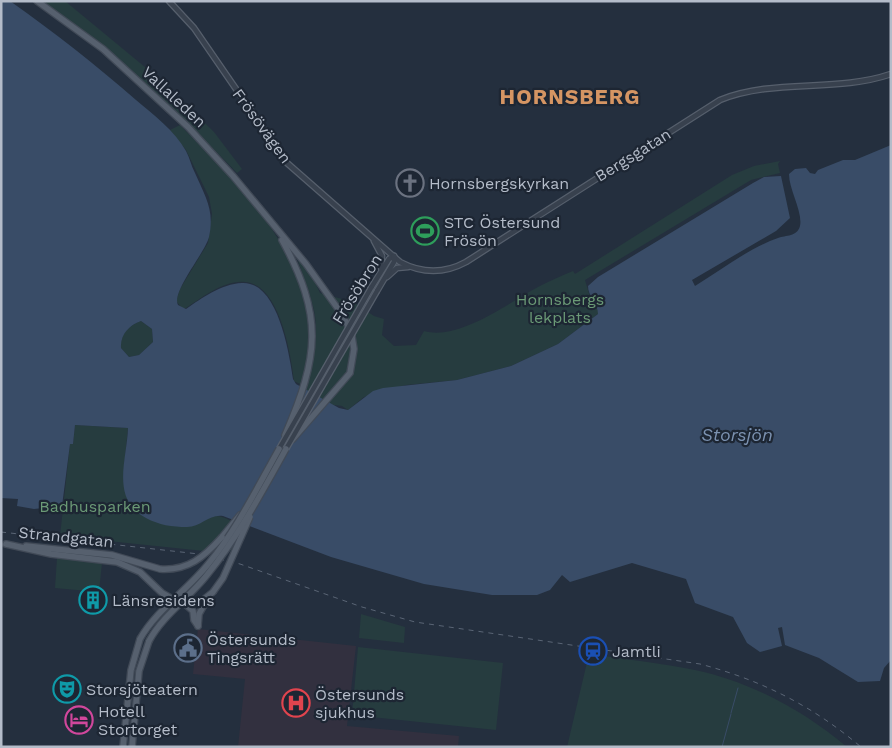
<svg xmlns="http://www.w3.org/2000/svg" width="892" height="748" font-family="'Work Sans',sans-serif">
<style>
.medical{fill:#32303f}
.green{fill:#263c3f}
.water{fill:#394c67;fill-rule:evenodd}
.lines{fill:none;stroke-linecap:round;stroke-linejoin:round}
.stream{stroke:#394c67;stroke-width:1}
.minor-casing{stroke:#565f6c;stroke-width:7}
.major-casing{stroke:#414a57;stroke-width:8}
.minor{stroke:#38414e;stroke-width:4.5}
.major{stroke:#56606e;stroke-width:5.5}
.rail{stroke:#5a6575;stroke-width:1;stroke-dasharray:5 5;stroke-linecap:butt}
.minor-bridge-casing{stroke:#565f6c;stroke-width:7;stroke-linecap:butt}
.major-bridge-casing{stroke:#414a57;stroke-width:8;stroke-linecap:butt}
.minor-bridge{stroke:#38414e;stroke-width:4.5}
.major-bridge{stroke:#56606e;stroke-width:5.5}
.labels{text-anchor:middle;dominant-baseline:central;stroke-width:4.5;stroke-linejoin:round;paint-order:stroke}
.street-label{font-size:16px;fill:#b4bcc9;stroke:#1d2633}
.poi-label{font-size:16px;fill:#b4bcc9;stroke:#1d2633;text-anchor:start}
.park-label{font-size:16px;fill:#6b9a76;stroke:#1d2633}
.water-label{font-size:18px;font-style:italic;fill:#7c92b1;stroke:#1d2633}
.district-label{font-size:21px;font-weight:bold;letter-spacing:1px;fill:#d59563;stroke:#1d2633}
</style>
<rect width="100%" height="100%" fill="#242f3e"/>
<polygon class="medical" points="198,629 356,646 347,726 459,736 458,747 238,747 245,679 193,674"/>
<g class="green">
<polygon points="43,1 65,1 163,82 214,132 242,169 237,173 190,125 127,67"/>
<path d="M180,125C230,176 306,250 310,325C312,345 306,366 302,385L294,381C291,355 280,284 245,282C224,280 203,297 186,308H182L176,301L180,289L208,243L212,214L209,197L186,150L170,130Z"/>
<path d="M780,161L778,164L780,173L751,180L585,280L590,297L598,308V314L558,344L511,366L457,380L406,385L364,397L348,410L342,406L302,401C311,372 321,336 313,306C309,290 302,274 297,258L312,276L320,293L353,302L374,316L384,319L382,335L394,346L416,345L424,331C459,341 508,303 538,287C549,281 561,276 573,271L575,274L732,175L754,166Z"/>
<path d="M141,321L152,329L153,342L139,355L129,357L121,348C119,335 129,325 141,321Z"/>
<path d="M75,425L128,428L124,468L209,518C218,514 223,517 231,521L229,524L243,529L233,551L208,546L204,551L60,536L70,444H73Z"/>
<polygon points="57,558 102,563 99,592 55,588"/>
<polygon points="361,614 405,627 404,643 359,638"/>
<polygon points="358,647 503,663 496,730 352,715"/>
<path d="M589,654C624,659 660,663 695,670C751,682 803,710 847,747H567Z"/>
</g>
<path class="water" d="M1,1H10C54,32 96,65 136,100C154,115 175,131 186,151C190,158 191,166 195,173C205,196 215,210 209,237C205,253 171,292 178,305L186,309C202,298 221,284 242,283C278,281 289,353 293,379L296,384L339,408L348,410L373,391L383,388L457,380L511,366L558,344L598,314C598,303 588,297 588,286L598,277L753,183L764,177L781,176L790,218L776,231L692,280L695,286C721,270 749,248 778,238C786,235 797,237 800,226C803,212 789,190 789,174L795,169L806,168L810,173L815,174L818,170L843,160H855L891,145V660L884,668L880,681L858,682L819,658L785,645L782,627L778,628L782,646L760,652L747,643L733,617L695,603L686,579L632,563L570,582L562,575L550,590L537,595H492L424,584L331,557L223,516C209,514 201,527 187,527C172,527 159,525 146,518C110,499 127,460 128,428L75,425L73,444H70L62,506L34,509L17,506L18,499L1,498ZM141,321L152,329L153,342L139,355L129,357L121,348C120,335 129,325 141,321Z"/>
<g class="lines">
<g class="stream">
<polyline points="731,713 738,688"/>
<polyline points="722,747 731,714"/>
</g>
<g class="minor-casing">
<g id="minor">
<path d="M169,1L194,28L287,163L400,262C421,273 444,274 466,262L720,100C775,78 835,93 891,74"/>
<polyline points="374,241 382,256 381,268"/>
<polyline points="387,277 397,268 408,267"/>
<polyline points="371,288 389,259 394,256"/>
<polyline points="377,291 394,262 394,256"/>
</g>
</g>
<g class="major-casing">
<g id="major">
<polyline points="37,1 103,49 188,127 233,176 306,264 341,313 351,331 354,349 350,373 293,439"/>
<path d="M282,240C324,317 319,356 285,435"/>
<polyline points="222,537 240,515"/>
<polyline points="6,544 51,554 117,562 140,572 162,593 181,604 203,600 213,592"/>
<polyline points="26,546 112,555 160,569"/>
<polyline points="185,604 193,611 194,620 198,626"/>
<polyline points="198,626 199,614 208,598"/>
<polyline points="123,747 131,670 140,639"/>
<polyline points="132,747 139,671 149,641"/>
</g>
</g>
<use href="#minor" class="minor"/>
<use href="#major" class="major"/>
<path class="rail" d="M1,532L199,554L240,564L362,607L415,622L700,664C761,680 813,706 861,747"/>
<g class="minor-bridge-casing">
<g id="minor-bridge">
<polyline points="279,449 371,288"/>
<polyline points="286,449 377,291"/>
</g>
</g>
<g class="major-bridge-casing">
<g id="major-bridge">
<path d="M160,569C188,571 204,557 222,537"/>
<polyline points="213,592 223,578 250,517"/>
<path d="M140,639C157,609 188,590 209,563C237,529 257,488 279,449"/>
<path d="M149,641C163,615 189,598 207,575C238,537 262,492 286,449"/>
</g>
</g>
<use href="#minor-bridge" class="minor-bridge"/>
<use href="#major-bridge" class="major-bridge"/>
</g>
<defs>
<g id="church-ring" transform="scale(1.4375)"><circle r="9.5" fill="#1d2633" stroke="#6b7280" stroke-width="1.5"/><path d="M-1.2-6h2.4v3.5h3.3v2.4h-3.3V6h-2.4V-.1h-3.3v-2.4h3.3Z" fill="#6b7280"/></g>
<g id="stadium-ring" transform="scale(1.4375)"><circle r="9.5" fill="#1d2633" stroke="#2e9e5b" stroke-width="1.5"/><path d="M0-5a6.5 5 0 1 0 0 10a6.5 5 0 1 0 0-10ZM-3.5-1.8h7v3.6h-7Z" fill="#2e9e5b"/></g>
<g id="building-ring" transform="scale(1.4375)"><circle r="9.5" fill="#1d2633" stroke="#0f9aa8" stroke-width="1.5"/><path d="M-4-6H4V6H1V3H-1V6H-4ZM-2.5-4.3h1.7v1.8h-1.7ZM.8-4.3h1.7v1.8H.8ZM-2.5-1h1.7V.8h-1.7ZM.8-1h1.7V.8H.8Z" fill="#0f9aa8"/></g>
<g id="civic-ring" transform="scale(1.4375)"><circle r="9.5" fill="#1d2633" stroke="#5c6f8a" stroke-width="1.5"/><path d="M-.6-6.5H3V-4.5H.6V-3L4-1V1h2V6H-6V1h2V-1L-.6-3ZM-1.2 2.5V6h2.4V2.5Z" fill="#5c6f8a"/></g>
<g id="station-ring" transform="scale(1.4375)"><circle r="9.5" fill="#1d2633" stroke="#1a4fb4" stroke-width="1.5"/><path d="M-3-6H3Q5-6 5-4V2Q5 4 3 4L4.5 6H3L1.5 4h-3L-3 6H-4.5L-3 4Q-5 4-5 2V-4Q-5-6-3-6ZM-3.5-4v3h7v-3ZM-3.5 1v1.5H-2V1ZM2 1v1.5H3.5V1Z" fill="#1a4fb4"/></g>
<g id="theatre-ring" transform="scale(1.4375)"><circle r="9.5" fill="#1d2633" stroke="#0f9aa8" stroke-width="1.5"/><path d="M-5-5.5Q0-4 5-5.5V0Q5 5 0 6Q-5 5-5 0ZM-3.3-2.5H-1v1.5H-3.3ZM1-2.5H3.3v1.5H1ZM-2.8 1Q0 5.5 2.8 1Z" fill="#0f9aa8"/></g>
<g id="hospital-ring" transform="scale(1.4375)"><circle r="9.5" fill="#1d2633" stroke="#e0444e" stroke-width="1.5"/><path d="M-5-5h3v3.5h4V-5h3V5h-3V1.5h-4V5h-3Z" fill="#e0444e"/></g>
<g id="hotel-ring" transform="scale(1.4375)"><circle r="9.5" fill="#1d2633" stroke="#d1479c" stroke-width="1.5"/><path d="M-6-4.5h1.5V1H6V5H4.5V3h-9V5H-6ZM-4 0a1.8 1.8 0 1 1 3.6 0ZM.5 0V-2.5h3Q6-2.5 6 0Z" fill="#d1479c"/></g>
</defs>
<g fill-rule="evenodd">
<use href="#church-ring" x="410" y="183"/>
<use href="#stadium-ring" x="425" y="231"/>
<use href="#building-ring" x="93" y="600"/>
<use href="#civic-ring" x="188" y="648"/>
<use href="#station-ring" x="593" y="651"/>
<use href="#theatre-ring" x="67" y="689"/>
<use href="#hospital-ring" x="296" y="703"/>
<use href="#hotel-ring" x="79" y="720"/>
</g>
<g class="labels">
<g class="street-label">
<text transform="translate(174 97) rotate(43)">Vallaleden</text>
<text transform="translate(262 126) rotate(54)">Frösövägen</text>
<text transform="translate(633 155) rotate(-32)">Bergsgatan</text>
<text transform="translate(357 289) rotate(-58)">Frösöbron</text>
<text transform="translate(66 537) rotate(6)">Strandgatan</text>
</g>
<g class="poi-label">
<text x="429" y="183">Hornsbergskyrkan</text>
<text x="444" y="222">STC Östersund<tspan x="444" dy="18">Frösön</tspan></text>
<text x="112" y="600">Länsresidens</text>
<text x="207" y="639">Östersunds<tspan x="207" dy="18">Tingsrätt</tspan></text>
<text x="612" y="651">Jamtli</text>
<text x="86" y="689">Storsjöteatern</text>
<text x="315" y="694">Östersunds<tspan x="315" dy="18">sjukhus</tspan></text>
<text x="98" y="711">Hotell<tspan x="98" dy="18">Stortorget</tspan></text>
</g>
<g class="park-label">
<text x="560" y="299">Hornsbergs<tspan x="560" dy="18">lekplats</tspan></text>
<text x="95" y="506">Badhusparken</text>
</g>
<g class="water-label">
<text x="737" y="434">Storsjön</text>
</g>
<g class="district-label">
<text x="570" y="96">HORNSBERG</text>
</g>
</g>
<rect width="892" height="748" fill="none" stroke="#b4bcc9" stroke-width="5"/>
</svg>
